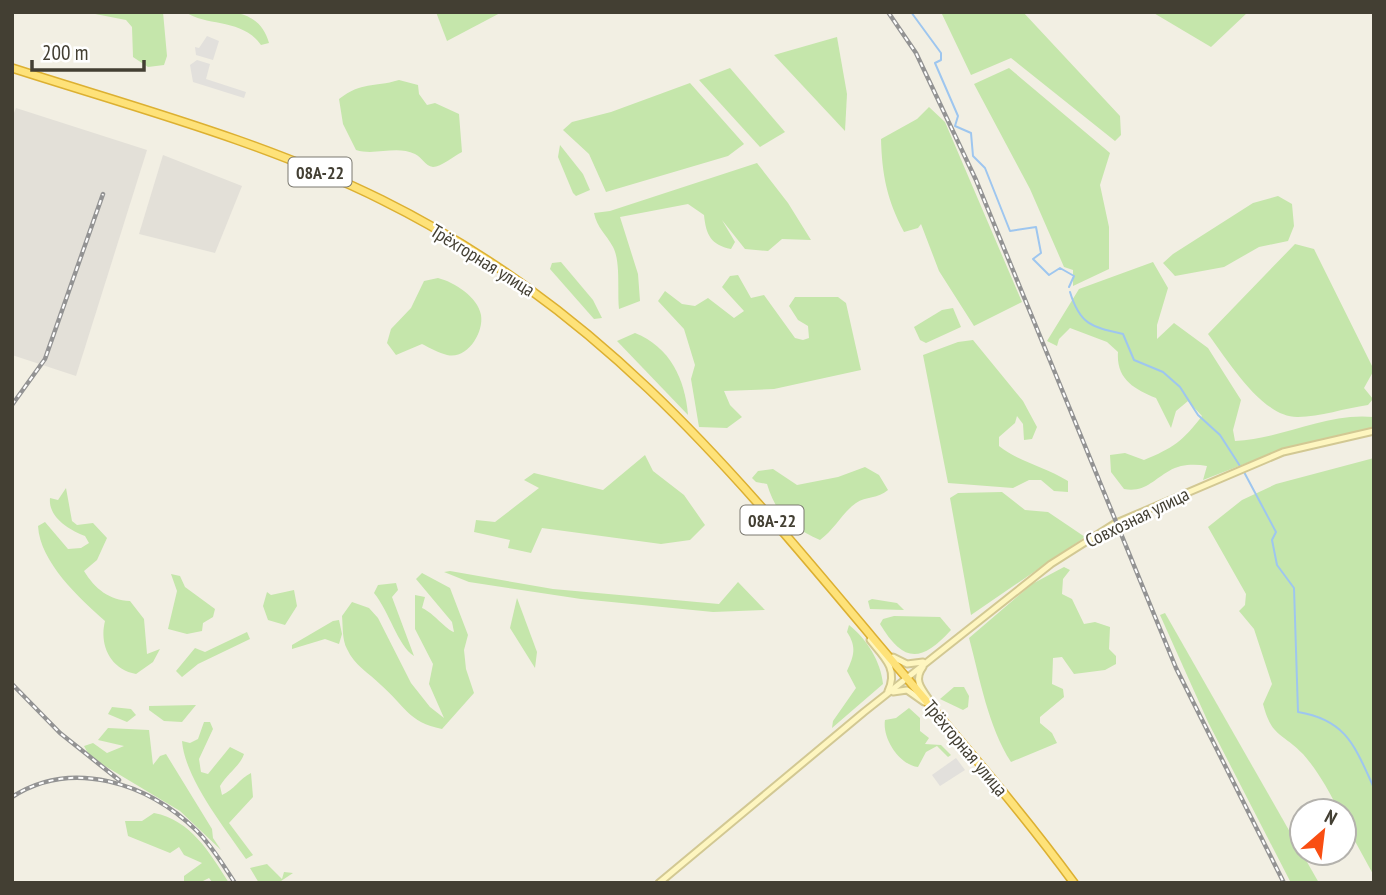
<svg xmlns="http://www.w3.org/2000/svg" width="1386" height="895" font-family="'PT Sans Narrow',sans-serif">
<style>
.industrial{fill:#e3e0d8}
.green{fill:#c5e6ab}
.parking{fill:#e2e0dc}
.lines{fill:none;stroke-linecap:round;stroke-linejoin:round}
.stream{stroke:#9ec6ef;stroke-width:2}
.secondary-casing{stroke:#d2c893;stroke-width:9}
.trunk-casing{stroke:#dcb032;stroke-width:10}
.secondary{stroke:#fef6c0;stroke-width:5}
.trunk{stroke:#fee279;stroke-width:7}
.rail-casing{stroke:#939393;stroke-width:4.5}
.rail{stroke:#fff;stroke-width:2;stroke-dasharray:5;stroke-linecap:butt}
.labels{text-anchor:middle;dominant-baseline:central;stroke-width:5;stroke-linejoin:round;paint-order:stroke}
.shield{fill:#fff;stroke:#7b7970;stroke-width:2}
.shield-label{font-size:18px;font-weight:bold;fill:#433f33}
.street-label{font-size:19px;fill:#433f33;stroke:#fff}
</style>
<rect width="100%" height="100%" fill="#f2efe3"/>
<g class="industrial">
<polygon points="16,108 147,150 76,376 12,355 12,118"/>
<polygon points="163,155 242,186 215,253 139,234"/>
</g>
<g class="green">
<polygon points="85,12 163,12 167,56 164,65 148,67 133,57 132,27 126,20"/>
<path d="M185,12C217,12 258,3 269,43L261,45C242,18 208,27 185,12Z"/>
<polygon points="436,12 502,12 447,41"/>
<polygon points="941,12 1023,12 1120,116 1121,135 1115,141 1011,58 971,75"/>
<polygon points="1152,12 1248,12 1211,47"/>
<polygon points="837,37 847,94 845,131 774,55"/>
<polygon points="730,68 785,132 760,147 699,80"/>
<polygon points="1009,68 1110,153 1100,185 1109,227 1109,269 1073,286 1073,270 1064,267 1030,189 974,84"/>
<path d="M399,80L418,85L419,94L427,105L435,103L459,114L462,152C454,156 441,167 433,167C425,166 422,157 415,154C396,145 375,156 356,150L343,124L339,99C363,81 372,88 399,80Z"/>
<polygon points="690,83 744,144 728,156 606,192 589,154 563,130 572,122 611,112"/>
<path d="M929,107L945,122L1022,302L974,326L939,271L921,224L918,228L904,232C887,200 882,175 881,139L917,119Z"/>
<polygon points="560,145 583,174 590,190 576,196 573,193 558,157"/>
<path d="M757,163L788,203L811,240L782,239L768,251L745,249L722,220L735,242L731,249C711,245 706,235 704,215L688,204L620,217L638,274L640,301L619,309C617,291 621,262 613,247C606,234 597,228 594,213L610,211Z"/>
<polygon points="1278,196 1292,204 1294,226 1288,241 1259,247 1224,267 1175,276 1163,263 1173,254 1253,203"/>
<path d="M1295,244L1314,249L1374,370L1364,388L1373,399L1368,405C1345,408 1320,417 1298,417C1262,418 1227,359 1208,334Z"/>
<polygon points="561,262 593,300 602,318 594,319 550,269 552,263"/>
<path d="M1153,262L1168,288L1157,325V339L1174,323L1208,348L1241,400L1233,430L1235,441C1282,439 1326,412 1374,417V429L1283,449L1203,480L1207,466C1194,464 1181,464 1169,471C1153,480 1144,493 1124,489L1111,472L1110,455L1125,453L1144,460C1173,448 1183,441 1202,416L1188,401L1176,411L1171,428L1156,398C1134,389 1116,379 1118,352L1107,342L1070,328L1059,339L1057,346L1047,341L1079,289Z"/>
<polygon points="738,275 751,298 764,295 795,338 803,340 809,338 808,326 798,320 789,306 795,297 838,297 846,303 861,370 774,389 724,391 730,405 742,417 727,428 699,427 691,379 695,365 684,329 658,301 665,291 682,304 695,306 708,298 734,318 744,311 722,287 730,276"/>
<path d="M438,278C454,282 478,297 481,315C484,333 467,360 447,355C439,353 430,348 422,344L396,355L387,343L391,329L411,308L424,281Z"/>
<polygon points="953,308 961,327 926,343 920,340 914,327 942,310"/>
<path d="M635,333C670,347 685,379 688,415L617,341Z"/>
<path d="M973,340L1023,401L1037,427L1032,439L1024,440L1023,424L1017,416L1015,423L999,437V446C1021,463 1044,466 1068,481V492L1054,491L1041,480H1029L1013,488L948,483L923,355L958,342Z"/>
<polygon points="645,455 653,471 684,495 705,525 690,540 661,544 542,528 531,553 508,548 510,540 474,532 476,520 495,522 539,488 524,480 534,473 603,490"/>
<path d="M1374,458V876L1344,821V811H1339C1329,791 1318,771 1303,754C1282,732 1272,738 1263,704L1272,684L1254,629L1239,611L1245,605L1246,594L1208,527L1242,500L1276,484Z"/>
<path d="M865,467L879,475L888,490C878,499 866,496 856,503C842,513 835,529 820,540C791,527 776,514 767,484L756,482L752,478L758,471L773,469L797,485L838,477Z"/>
<path d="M66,488L72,521L77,525L93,523L107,538L97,560L84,571C95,589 109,600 130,601L144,619L147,654L160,649L153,662L136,674C110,669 99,645 105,621C79,598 40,562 38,526L45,522L68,549L81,548L89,543L85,536C69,530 48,517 50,498L58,500Z"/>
<polygon points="1002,492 1025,510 1048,512 1085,537 971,615 950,498 958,493"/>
<path d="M1064,567L1070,570L1063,579L1062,594L1072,599L1084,624L1095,622L1110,627L1109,649L1116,656V664L1105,670L1074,674L1062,657L1053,658L1052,684L1063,689L1064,697L1040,717V723L1052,733L1057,743L1011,762C988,726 980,679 969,638L1032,584Z"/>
<polygon points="450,571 553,589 719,604 738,582 765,610 713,612 581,599 469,582 444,572"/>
<path d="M422,573L450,588L468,635L464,650L466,669L474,693L442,729C408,722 405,706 381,685C368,672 355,666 347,649C342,640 343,627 342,616L352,602L369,608L378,618L411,683L430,707L444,718L429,684L433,664L415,629V595L425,597L422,608C434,613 446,630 454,632L452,622L416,579Z"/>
<polygon points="171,574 180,576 185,587 215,609 213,617 203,623 202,631 187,634 168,629 177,591"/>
<path d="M396,583L398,590L392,597L414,656C398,646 389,611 374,593L378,585Z"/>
<polygon points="294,590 297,606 285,625 268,620 263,606 267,592 271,595"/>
<polygon points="517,598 537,652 535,668 510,628"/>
<polygon points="872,599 897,603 904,610 870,609 868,601"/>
<polygon points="1165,613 1319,883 1291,883 1208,722 1160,615"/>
<path d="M894,616L940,617L951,630C920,664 903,662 880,624L883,619Z"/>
<polygon points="339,620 342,634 339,644 325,639 292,649 292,645 333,621"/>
<path d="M849,625C867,639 881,662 883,684L832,728L833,721L856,688L847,671C854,656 857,647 847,632Z"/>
<polygon points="247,632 250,639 198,664 182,677 176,671 195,648 205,652"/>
<polygon points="954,687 964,687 969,696 968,707 963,710 940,699"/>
<polygon points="196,705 182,722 164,721 149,710 149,706"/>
<polygon points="112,707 131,709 136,715 127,722 108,714"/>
<path d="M909,708L920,718V731L929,738L925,744L941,745L951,755L948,757L937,746L926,752L918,767C899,765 882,738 885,720L896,718Z"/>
<path d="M204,722H210L213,729L199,759L201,772L208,774L230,747L244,754C240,766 227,774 220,786L222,795C234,790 239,779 251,773L253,797L229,823L253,855L246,859C225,828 185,779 182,741L190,743L198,739Z"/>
<polygon points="108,728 149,730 153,765 160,756 166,754 212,829 213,838 221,850 180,811 90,757 84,746 93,743 107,753 124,746 98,740"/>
<path d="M154,813C191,820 210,853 229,883H213L209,878L199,883H184V876L202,863L184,855L179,847L170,853L128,836L125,821H142Z"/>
<polygon points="267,864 282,879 284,872 293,873 278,883 259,883 250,868"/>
</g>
<g class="parking">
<polygon points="207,36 219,41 213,60 196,55 195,47 199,48"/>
<polygon points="197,60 210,64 206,79 246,92 244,98 193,82 190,65"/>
<polygon points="956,758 965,770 940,786 932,775"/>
</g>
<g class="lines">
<g class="stream">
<polyline points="911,12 941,53 941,60 935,63 958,116 955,126 971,133 973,156 985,168 1010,231 1036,227 1041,253 1033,259 1049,275 1060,268 1074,276 1069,287"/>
<path d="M1070,292C1080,325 1092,327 1123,334L1134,360L1163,372L1180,387L1198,415L1220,435L1240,466"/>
<path d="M1244,472L1276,532L1272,540L1277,565L1294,588L1298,712C1347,720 1355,747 1374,788"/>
</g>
<g class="secondary-casing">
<g id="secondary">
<path d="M870,640C883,656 899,669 888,691"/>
<polyline points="893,657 907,664 923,662"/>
<path d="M923,667C914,679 920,687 928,698"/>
<polyline points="893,692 907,690 924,702"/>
<polyline points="659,883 864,712 1051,564 1114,524 1283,452 1374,431"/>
</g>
</g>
<g class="trunk-casing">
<path id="trunk" d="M12,68C137,108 265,142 382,200C597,307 722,458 872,637C940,718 1011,797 1074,883"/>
</g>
<use href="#secondary" class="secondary"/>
<use href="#trunk" class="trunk"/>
<g class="rail-casing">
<g id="rail">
<polyline points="888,12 916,53 976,180 1176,668 1284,883"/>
<polyline points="12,405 45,359 103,194"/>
<polyline points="12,684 60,733 119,780"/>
<path d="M12,797C72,758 148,783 197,831C212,846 223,865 235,883"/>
</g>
</g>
<use href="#rail" class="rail"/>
</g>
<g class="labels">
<g class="shield">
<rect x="288.5" y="157.5" width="63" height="29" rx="5"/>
<rect x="740.5" y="505.5" width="63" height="29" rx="5"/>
</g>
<g class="shield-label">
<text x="320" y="172">08А-22</text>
<text x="772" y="520">08А-22</text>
</g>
<g class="street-label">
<text transform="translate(483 260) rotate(32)">Трёхгорная улица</text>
<text transform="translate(1137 517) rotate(-26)">Совхозная улица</text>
<text transform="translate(966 748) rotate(50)">Трёхгорная улица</text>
</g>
</g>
<rect width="1386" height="895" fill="none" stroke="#433f33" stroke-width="28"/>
<g transform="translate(1323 832) rotate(28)"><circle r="33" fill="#ffffff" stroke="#b4b2ad" stroke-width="2"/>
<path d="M0-5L12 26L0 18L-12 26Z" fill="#f94e12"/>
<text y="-10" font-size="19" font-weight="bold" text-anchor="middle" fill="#433f33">N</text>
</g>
<path d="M32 60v10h112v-10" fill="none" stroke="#433f33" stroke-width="3.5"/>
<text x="42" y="60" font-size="21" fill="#433f33" stroke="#ffffff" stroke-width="5" paint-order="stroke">200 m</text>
</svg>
